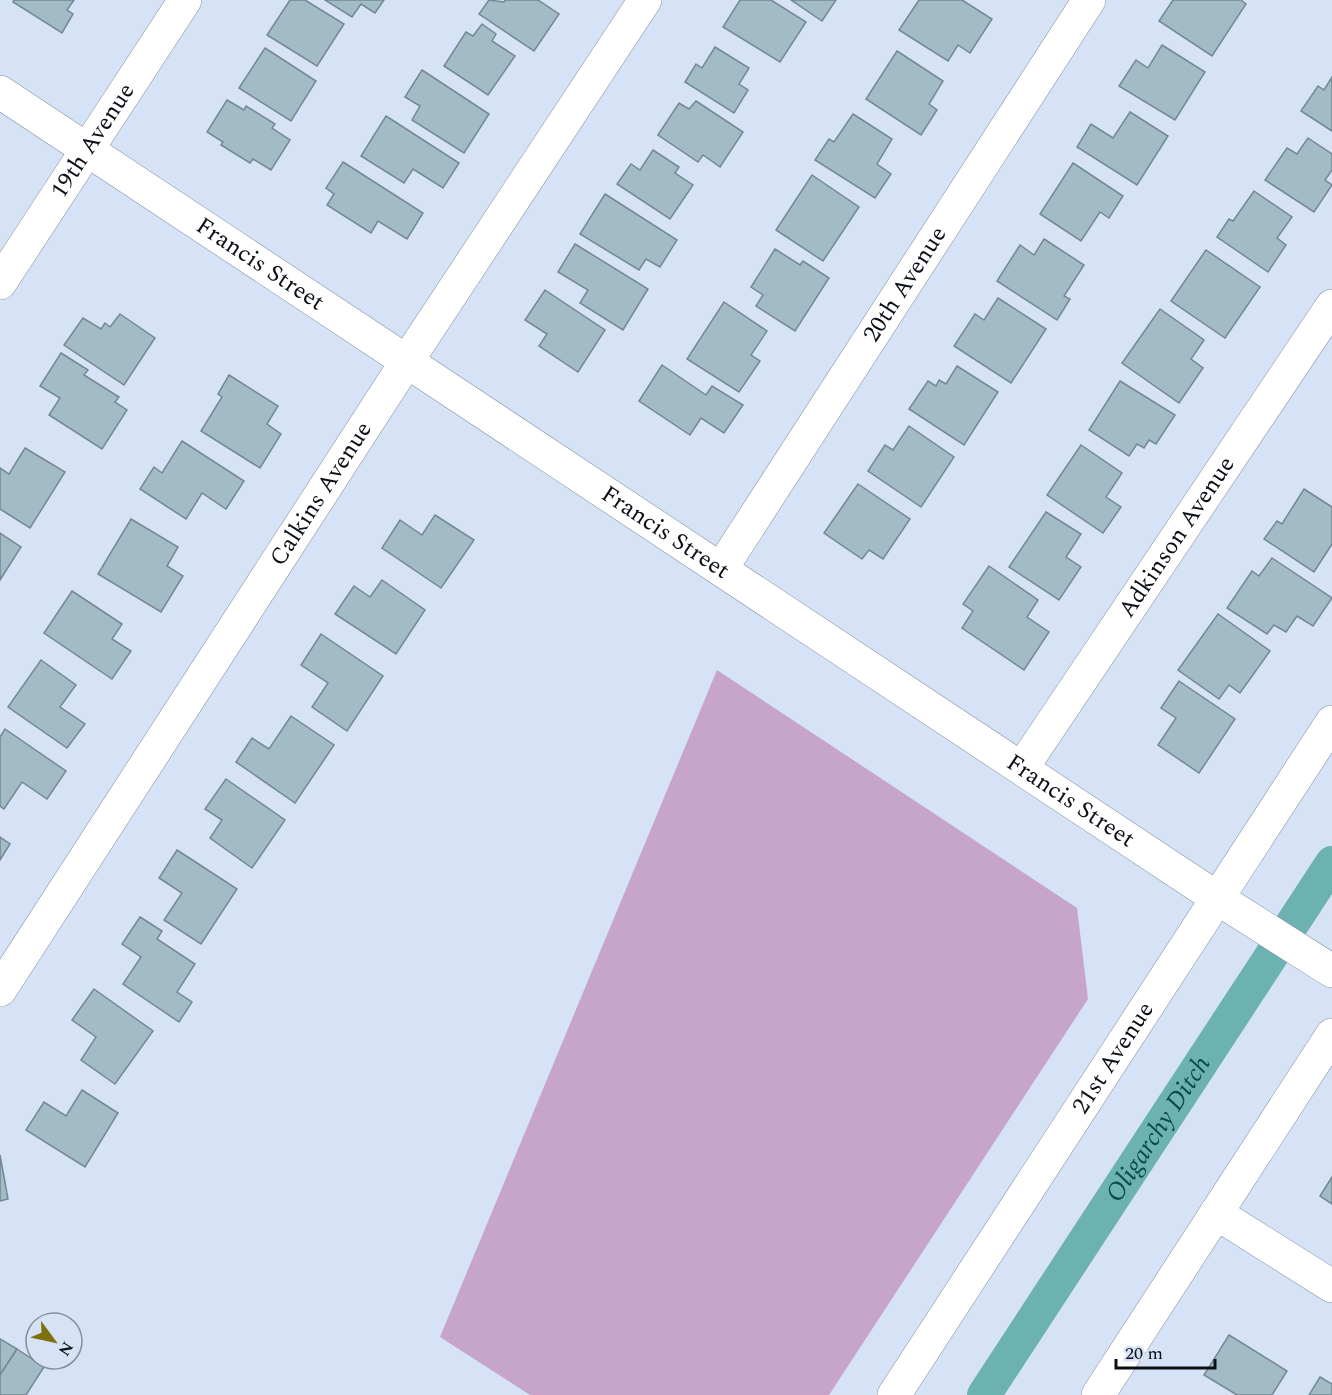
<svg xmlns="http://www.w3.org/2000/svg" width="1332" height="1395" font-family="Spectral,serif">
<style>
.green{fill:#c6a4cb}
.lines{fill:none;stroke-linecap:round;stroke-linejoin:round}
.canal{stroke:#6db2b2;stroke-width:34}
.building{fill:#a3bbc6;stroke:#728993;stroke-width:1.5}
.minor-casing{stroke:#828ea0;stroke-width:34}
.minor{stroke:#fff;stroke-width:33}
.labels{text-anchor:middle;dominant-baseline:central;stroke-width:5;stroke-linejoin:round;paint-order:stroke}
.street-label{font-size:24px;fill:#0b1016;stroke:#d6e3f6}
.water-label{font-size:26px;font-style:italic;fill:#094a4a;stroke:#d6e3f6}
</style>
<rect width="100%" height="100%" fill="#d6e3f6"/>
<polygon class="green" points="717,670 1077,908 1088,999 829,1395 530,1395 440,1337"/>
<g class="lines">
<path class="canal" id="s1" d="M984,1395L1332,863"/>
</g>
<g class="building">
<polygon points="14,0 74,0 67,10 73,14 62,33 13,2"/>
<polygon points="290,0 305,0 344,24 317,66 267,35"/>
<polygon points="325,0 384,0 375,13 361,4 352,17"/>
<polygon points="489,0 504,2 505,0 538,0 559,14 534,51 479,14"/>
<polygon points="740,0 771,0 806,22 780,62 723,27"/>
<polygon points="791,0 836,0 822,21"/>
<polygon points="919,0 962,0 992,19 970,53 958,45 948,61 899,30"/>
<polygon points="1173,0 1241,0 1246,4 1212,56 1159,21"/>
<polygon points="482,24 496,34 492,41 515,56 488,95 444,66 466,32 473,36"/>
<polygon points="1162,45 1205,72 1175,120 1119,86 1136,60 1148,68"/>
<polygon points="715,47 749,68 739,84 748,90 734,113 685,82 696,64 702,68"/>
<polygon points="265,48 316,81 291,121 239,88"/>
<polygon points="897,51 943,81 929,104 937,110 921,135 866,99"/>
<polygon points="422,70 489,114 464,153 412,120 420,106 405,97"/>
<polygon points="1332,77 1332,131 1301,111 1318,86 1324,90"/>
<polygon points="227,100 244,110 246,106 275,124 272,128 290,140 271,170 253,159 250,163 221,145 223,142 207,132"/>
<polygon points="696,101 743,132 720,167 703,155 698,162 658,135 679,103 689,109"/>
<polygon points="1130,112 1168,136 1137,185 1077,147 1091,124 1113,138"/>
<polygon points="853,114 892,139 877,164 891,174 875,198 815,160 829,139 834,142"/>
<polygon points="386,116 459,163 443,188 413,169 404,183 361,156"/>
<polygon points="1308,138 1332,154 1332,170 1325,180 1332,185 1314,212 1265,180 1287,148 1297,154"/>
<polygon points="653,150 679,167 675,173 693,185 670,219 617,184 631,164 640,170"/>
<polygon points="343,162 423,213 407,239 378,221 371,233 327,205 334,194 326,188"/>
<polygon points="1073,163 1123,196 1109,218 1100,212 1081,241 1040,214"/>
<polygon points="812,175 859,207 823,261 776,230"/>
<polygon points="1254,191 1292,217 1277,238 1286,245 1268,272 1217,237 1229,219 1233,221"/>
<polygon points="605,194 677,240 660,267 646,259 639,270 580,234"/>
<polygon points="1044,239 1084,265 1064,296 1070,299 1057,320 997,281 1020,245 1034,255"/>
<polygon points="575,244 648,289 623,330 580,303 588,290 558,272"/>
<polygon points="775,249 800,265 803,261 829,278 795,331 756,306 763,295 751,287"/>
<polygon points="1206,250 1260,287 1225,338 1171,301"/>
<polygon points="545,290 605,330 578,372 539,346 547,334 525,320"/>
<polygon points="998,298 1046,329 1011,383 954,346 975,314 984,320"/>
<polygon points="724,302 767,331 751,355 760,361 739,392 687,359"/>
<polygon points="1160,309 1204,340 1191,359 1203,368 1179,403 1122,363"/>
<polygon points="120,314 155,338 124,385 64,345 83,318 101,329 105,323 110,327"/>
<polygon points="61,353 88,370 84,375 119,397 115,402 127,410 102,449 49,415 60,398 40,386"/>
<polygon points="662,365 706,395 712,386 743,405 724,433 701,418 690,435 639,401"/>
<polygon points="957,366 998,392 964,445 909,409 928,381 936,386 939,380 946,384"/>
<polygon points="229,375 278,406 267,424 281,434 260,468 201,431 222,397 218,394"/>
<polygon points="1120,381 1175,415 1156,444 1149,440 1144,448 1137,444 1129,456 1089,430"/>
<polygon points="909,426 954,457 921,507 868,471 885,445 893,450"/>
<polygon points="182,441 244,481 226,509 202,493 186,519 140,489 154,467 162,473"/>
<polygon points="1081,445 1122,473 1106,497 1121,507 1103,533 1047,495"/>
<polygon points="25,448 65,472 30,528 0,509 0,468 9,474"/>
<polygon points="858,484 910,519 883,559 869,550 862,559 824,533"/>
<polygon points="1304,489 1332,507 1332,544 1314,572 1264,539 1277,521 1282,524"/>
<polygon points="1046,512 1081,534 1066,557 1081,567 1059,600 1009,567"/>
<polygon points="435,515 474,540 441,588 382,548 400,520 422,535"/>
<polygon points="131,519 178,547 167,566 183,576 161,612 98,574"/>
<polygon points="0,533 21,547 0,580"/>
<polygon points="1272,558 1332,598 1313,626 1297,616 1286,632 1274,625 1267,634 1227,608 1252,571 1259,576"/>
<polygon points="989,566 1038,600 1027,617 1049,632 1024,670 962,628 973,611 963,604"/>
<polygon points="382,580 425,610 396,654 335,614 354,586 370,597"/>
<polygon points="72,591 122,624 112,639 131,651 112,679 44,633"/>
<polygon points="1218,614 1270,651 1240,693 1229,685 1219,699 1178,670"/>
<polygon points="321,634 383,676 347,731 312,707 328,683 301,665"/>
<polygon points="41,660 76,685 60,707 85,724 67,748 8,707"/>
<polygon points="1179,681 1235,719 1199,773 1158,745 1176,718 1161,708"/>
<polygon points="291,716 334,745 295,803 236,762 252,738 269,749"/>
<polygon points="5,729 66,771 47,799 22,782 4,809 0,806 0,737"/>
<polygon points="226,779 285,820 252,868 210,838 222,820 205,809"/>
<polygon points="0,837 10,844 0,860"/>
<polygon points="177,850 237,889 201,944 164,920 182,893 159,878"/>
<polygon points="140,917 162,931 157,939 195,964 177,992 192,1002 179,1022 123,984 141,957 122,944"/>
<polygon points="94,989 153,1031 115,1084 81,1060 96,1037 72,1020"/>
<polygon points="82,1090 118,1113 85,1167 26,1130 44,1102 66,1116"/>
<polygon points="0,1155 8,1199 0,1201"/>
<polygon points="1332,1177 1332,1204 1320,1196"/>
<polygon points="1229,1335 1287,1371 1272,1395 1237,1395 1204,1375"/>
<polygon points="0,1339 17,1349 0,1375"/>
<polygon points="17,1349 44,1367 26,1395 0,1395 0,1375"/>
<polygon points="1320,1377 1332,1384 1332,1395 1309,1395"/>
</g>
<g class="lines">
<g class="minor-casing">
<g id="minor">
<path id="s2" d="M0,92L1217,898L1332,971"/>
<path id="s3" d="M0,283L185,0"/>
<path id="s4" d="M721,569L1089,0"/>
<path id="s5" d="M1022,768L1332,306"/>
<path id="s6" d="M0,990L407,361L645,0"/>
<polyline points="1216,1213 1332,1286"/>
<path id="s7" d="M894,1395L1332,722"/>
<polyline points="1098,1395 1332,1035"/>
</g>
</g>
<use href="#minor" class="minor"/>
</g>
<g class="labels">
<g class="street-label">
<text stroke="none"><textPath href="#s3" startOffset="170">19th Avenue</textPath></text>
<text stroke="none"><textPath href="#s2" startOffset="312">Francis Street</textPath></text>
<text stroke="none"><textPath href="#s4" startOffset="339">20th Avenue</textPath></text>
<text stroke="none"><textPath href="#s6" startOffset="591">Calkins Avenue</textPath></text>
<text stroke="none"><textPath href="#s2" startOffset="798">Francis Street</textPath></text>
<text stroke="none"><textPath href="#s5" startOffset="278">Adkinson Avenue</textPath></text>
<text stroke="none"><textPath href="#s2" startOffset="1284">Francis Street</textPath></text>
<text stroke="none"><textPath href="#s7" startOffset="402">21st Avenue</textPath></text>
</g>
<g class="water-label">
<text stroke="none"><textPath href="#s1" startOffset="318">Oligarchy Ditch</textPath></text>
</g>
</g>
<g transform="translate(54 1341) rotate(123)"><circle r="28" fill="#d6e3f6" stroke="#858f9c" stroke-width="1.5"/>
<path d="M0-4.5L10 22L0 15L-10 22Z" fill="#7d700f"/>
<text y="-9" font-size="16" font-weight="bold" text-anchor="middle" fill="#0b1016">N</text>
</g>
<path d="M1116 1359v9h99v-9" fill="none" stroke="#0b1016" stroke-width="3"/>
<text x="1125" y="1359" font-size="18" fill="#0b1016" stroke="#d6e3f6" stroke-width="4.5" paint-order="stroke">20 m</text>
</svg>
